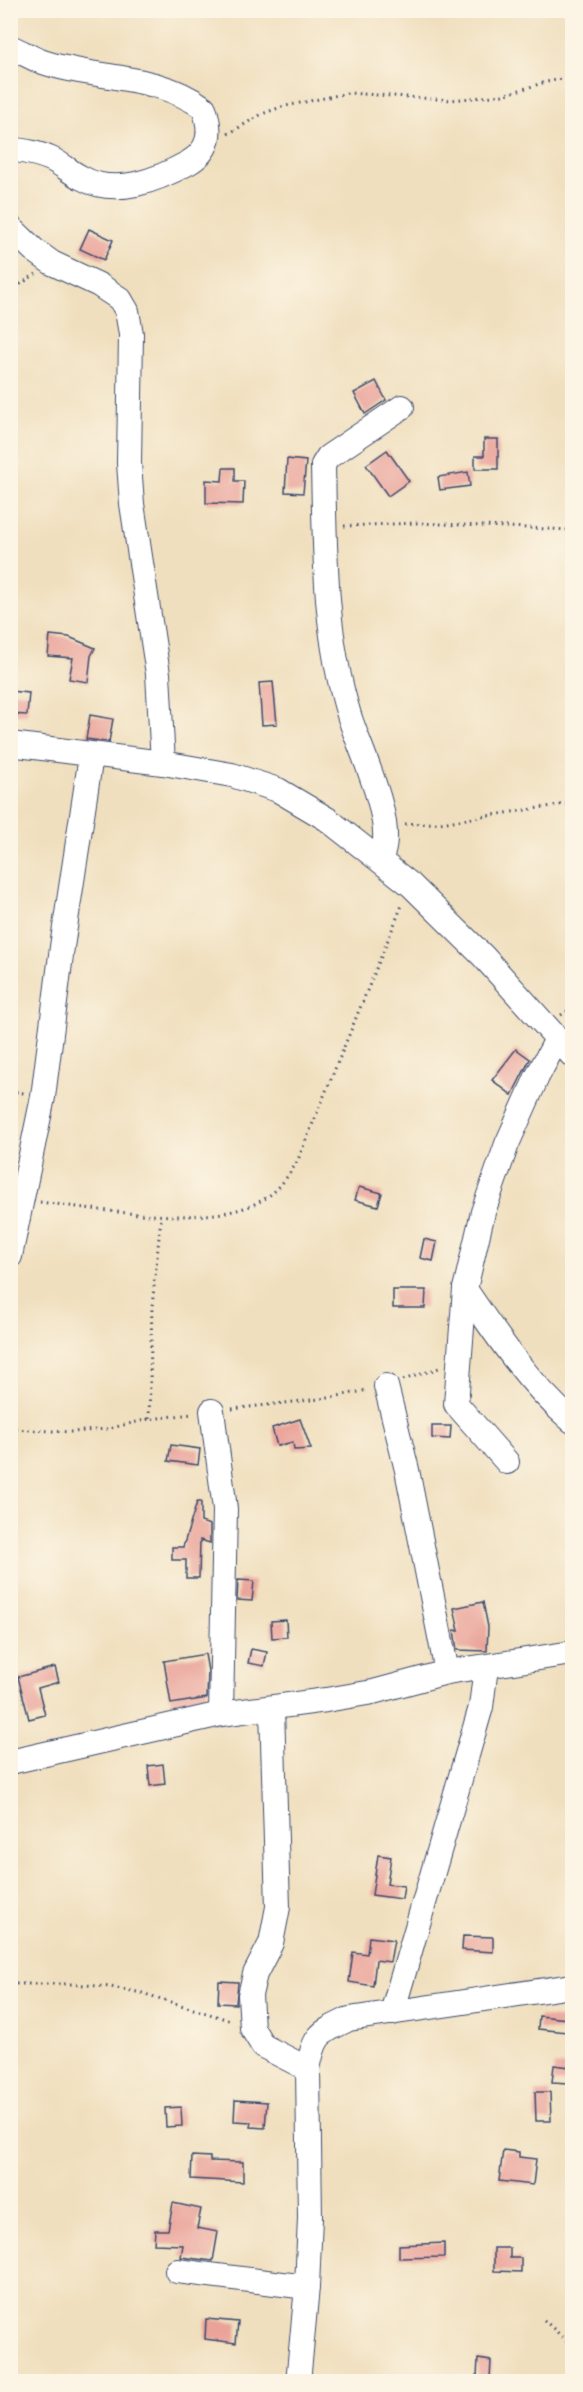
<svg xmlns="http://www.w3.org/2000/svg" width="583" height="2392" font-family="'Balsamiq Sans',sans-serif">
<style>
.building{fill:#eaa299}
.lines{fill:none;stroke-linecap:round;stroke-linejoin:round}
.minor-casing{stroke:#3b496c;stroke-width:26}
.path{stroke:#3b496c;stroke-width:3;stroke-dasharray:1.5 4.5;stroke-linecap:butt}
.minor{stroke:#fff;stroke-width:24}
</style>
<rect width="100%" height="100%" fill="#fcf5e5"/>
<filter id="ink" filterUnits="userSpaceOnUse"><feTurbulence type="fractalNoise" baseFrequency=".0167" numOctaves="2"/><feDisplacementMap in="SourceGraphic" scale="12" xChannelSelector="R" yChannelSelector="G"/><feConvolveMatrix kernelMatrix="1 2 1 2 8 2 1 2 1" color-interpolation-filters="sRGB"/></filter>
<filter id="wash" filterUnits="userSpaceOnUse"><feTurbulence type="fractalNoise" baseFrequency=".008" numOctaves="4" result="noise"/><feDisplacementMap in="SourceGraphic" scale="24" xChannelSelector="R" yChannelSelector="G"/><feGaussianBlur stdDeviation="1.35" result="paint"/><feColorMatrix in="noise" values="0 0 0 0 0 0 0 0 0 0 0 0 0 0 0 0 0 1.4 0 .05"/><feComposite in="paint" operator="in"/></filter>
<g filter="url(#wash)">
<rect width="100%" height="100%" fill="#f0dfbe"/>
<g id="blocks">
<g class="building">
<polygon points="89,229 113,240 104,260 80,249"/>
<polygon points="376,381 386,400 365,414 354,393"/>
<polygon points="484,439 498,439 498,469 475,469 475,456 484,456"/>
<polygon points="387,450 409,481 388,496 366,465"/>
<polygon points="287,459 306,461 303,493 285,492"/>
<polygon points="223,468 235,468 235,481 244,481 243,504 206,503 206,480 222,481"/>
<polygon points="468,472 470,486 440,490 438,477"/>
<polygon points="50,635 69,637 95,648 91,656 88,682 69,679 73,658 48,656"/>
<polygon points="273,682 277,724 262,725 259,683"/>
<polygon points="10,691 29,693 27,715 10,714"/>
<polygon points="90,715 113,719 109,742 86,739"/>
<polygon points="516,1049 530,1059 512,1095 492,1080"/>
<polygon points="359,1187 382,1193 378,1206 355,1200"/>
<polygon points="424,1239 437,1242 433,1261 420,1258"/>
<polygon points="393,1290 426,1290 425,1308 393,1308"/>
<polygon points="300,1419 311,1449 294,1450 293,1442 277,1446 272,1428"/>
<polygon points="432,1426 451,1426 450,1439 432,1438"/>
<polygon points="171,1445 200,1449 198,1465 168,1461"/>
<polygon points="197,1502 201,1502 201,1522 210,1525 210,1543 200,1540 199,1578 186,1578 186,1560 172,1560 172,1547 183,1547"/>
<polygon points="238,1580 254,1581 252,1601 237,1600"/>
<polygon points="483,1602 488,1627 487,1651 457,1650 454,1630 459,1631 454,1608"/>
<polygon points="286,1620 287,1637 272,1638 271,1621"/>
<polygon points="251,1649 267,1652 264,1666 248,1663"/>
<polygon points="205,1654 208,1671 207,1698 171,1704 164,1661"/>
<polygon points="55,1667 59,1682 38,1688 45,1715 29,1719 18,1677"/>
<polygon points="163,1764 165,1784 150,1786 148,1766"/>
<polygon points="378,1855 391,1857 387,1884 404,1886 402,1899 372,1895"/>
<polygon points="463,1936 493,1937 493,1952 462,1950"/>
<polygon points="369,1937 394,1940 390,1962 376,1960 373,1986 349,1982 353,1952 367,1954"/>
<polygon points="219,1981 238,1982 236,2004 218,2003"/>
<polygon points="539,2016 568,2019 567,2032 538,2029"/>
<polygon points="554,2065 570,2067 568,2083 552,2082"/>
<polygon points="535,2092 550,2092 551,2121 536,2121"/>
<polygon points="235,2100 267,2102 265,2128 250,2127 251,2122 234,2121"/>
<polygon points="181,2107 182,2126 166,2127 165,2108"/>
<polygon points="503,2150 519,2152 519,2157 536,2159 533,2185 499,2181"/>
<polygon points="192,2156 210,2157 210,2161 243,2162 243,2182 191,2179"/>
<polygon points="173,2203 201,2209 197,2228 218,2232 213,2261 181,2257 183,2245 154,2244 155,2230 168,2230"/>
<polygon points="444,2243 444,2257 399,2258 399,2245"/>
<polygon points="494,2248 510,2248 510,2258 521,2258 521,2272 494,2271"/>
<polygon points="206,2319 238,2322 236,2343 205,2339"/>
<polygon points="478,2359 491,2361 490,2378 477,2377"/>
</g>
</g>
</g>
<g filter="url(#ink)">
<use href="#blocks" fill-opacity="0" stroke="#3b496c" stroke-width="1.5"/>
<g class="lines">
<g class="minor-casing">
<g id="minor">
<path d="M10,47C20,51 30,57 40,61C93,80 157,73 204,108C212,131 211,150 188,163C157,180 116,197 82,178C71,173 62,164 51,159C38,153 24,151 10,149"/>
<polyline points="10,227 34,250 52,263 99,285 120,299 127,311 131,334 129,463 132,504 158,674 163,763"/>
<polyline points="10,744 163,763 232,775 278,790 327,819 411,885 483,956 572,1055"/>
<path d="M380,859C399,827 360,751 349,715C324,634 325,549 323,465L328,457L402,407"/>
<polyline points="10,1256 43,1097 62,947 91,756"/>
<path d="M465,1289C496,1335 529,1384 572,1421"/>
<polyline points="386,1386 407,1470 447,1672"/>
<polyline points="212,1411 225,1509 221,1714"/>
<polyline points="507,1462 456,1404 465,1289 483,1212 507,1144 537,1077 557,1039"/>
<polyline points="272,1708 278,1907 271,1943 255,1974 250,1995 252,2028 263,2046 308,2069"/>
<polyline points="10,1762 221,1714 326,1700 373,1692 447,1672 572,1653"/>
<polyline points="392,2013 481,1707 486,1667"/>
<polyline points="177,2271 307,2287"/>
<path d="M298,2382L307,2287L310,2218L308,2069C315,2034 318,2034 349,2019L572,1986"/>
</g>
</g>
<g class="path">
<polyline points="228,134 262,114 281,107 348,93 451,100 503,95 546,82 572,77"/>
<polyline points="10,291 36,274"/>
<polyline points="344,526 417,523 572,530"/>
<polyline points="405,824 440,823 572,803"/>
<polyline points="561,1015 572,1008"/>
<polyline points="10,1091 24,1093"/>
<path d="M40,1202C98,1209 213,1231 264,1199C279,1190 288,1176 297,1162L403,903"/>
<polyline points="403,1380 439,1368"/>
<polyline points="232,1409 328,1398 368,1390"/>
<polyline points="149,1419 152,1307 161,1217"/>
<polyline points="10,1429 72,1432 107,1429 149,1419 192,1414"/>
<polyline points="10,1984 72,1984 111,1987 142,1993 232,2021"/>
<polyline points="544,2320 572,2346"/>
</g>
<use href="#minor" class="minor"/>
</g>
</g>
<rect width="583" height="2392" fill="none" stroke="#fcf5e5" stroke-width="36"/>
</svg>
